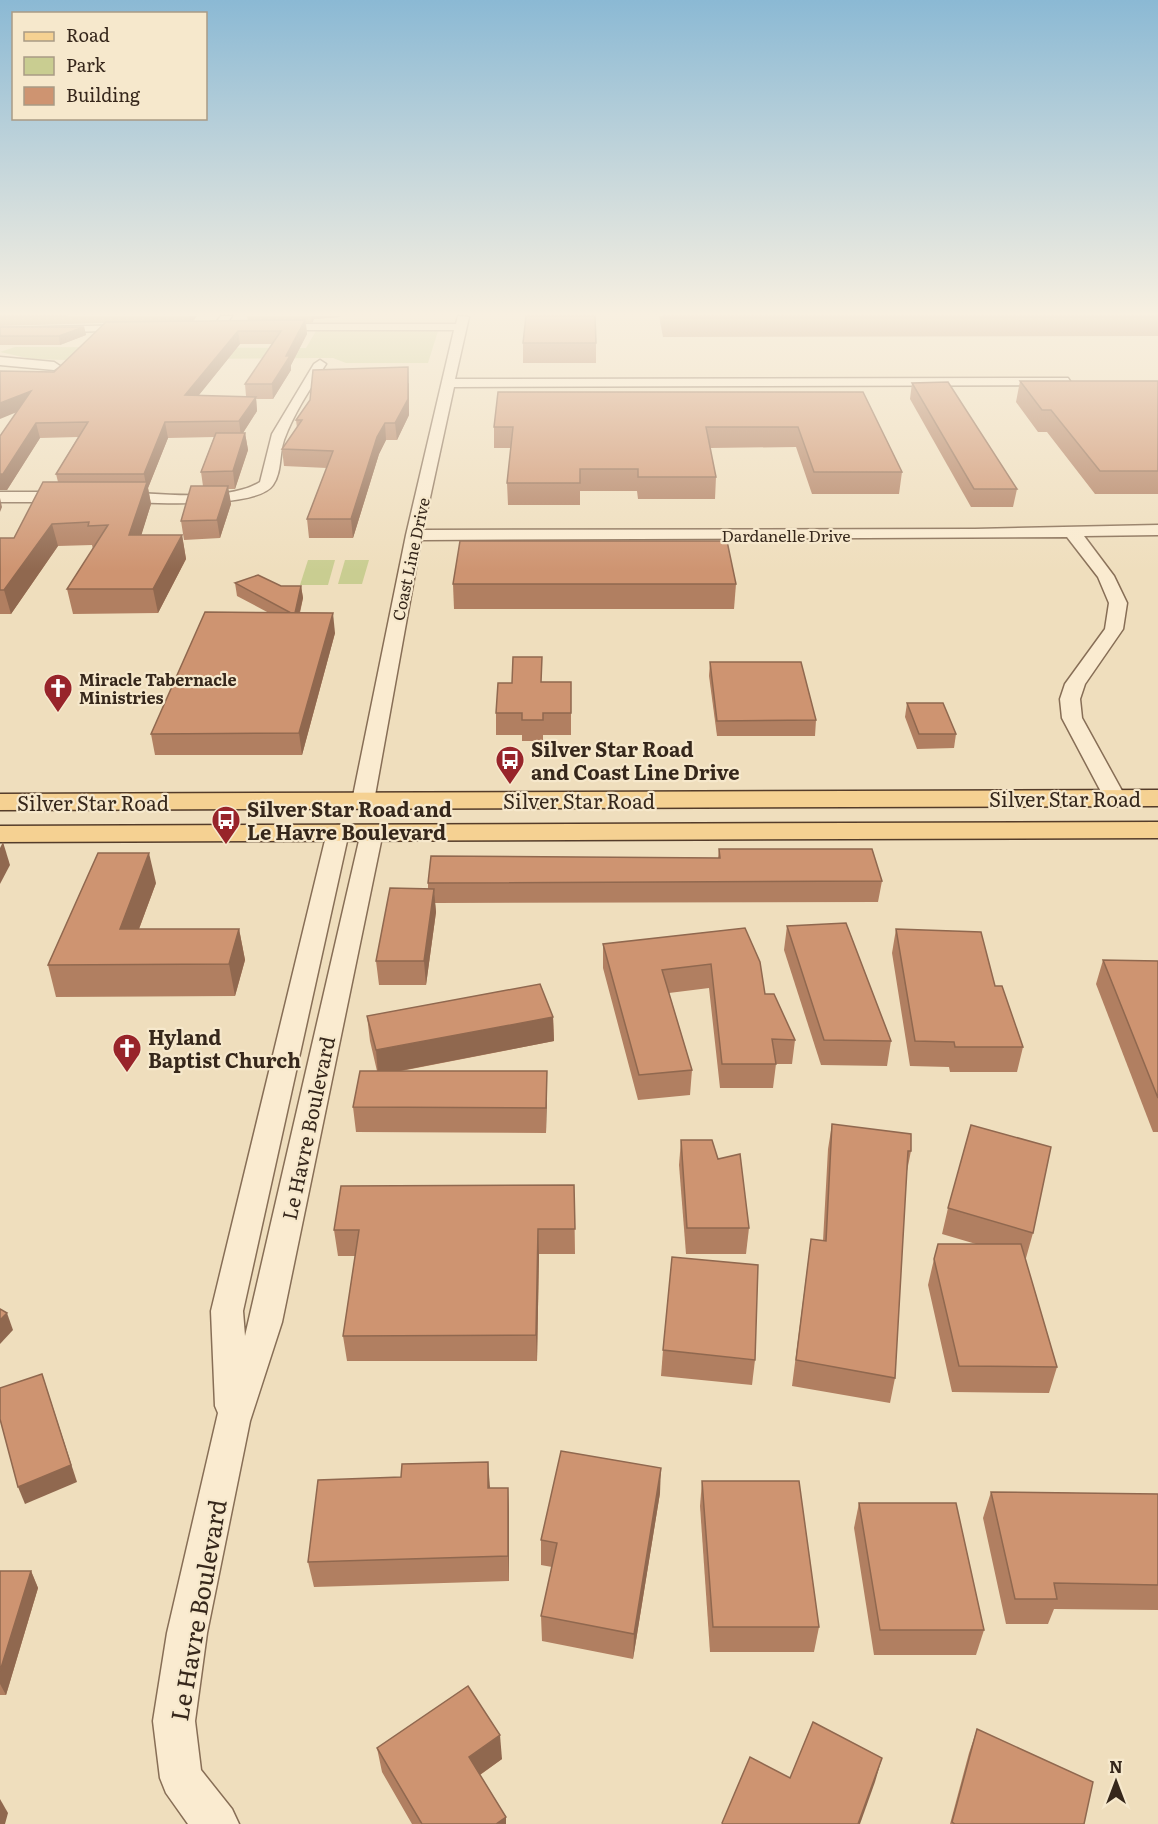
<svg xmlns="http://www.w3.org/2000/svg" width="1158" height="1824" font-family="Literata,serif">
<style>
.green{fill:#c9cd91}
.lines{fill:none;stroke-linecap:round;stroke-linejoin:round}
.minor-casing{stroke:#876e56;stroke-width:3}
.major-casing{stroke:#543c2a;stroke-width:3}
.minor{fill:#faebd0;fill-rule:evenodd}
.major{fill:#f5d192;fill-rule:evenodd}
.wall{fill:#b17f61;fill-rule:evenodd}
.shaded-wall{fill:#90684f}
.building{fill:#ce9471;stroke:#90684f;stroke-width:1.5}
.labels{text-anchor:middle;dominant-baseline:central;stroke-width:4.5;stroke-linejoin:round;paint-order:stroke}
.far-street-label{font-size:16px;fill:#36271b;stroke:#f6e8cc}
.far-poi-label{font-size:16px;font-weight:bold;fill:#36271b;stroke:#f6e8cc;text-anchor:start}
.poi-label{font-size:20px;font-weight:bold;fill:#36271b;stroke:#f6e8cc;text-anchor:start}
.street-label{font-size:20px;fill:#36271b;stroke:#f6e8cc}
.near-street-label{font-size:24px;fill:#36271b;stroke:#f6e8cc}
</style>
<rect width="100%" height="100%" fill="#efdebd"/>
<g class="green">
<polygon points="316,331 438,331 428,363 346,363 333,358 318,358 66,360 32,359 0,352 15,347 306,348"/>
<polygon points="308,560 335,560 328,585 300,585"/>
<polygon points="345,560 369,560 362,584 338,584"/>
</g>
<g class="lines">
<g class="minor-casing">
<g id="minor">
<polygon points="221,316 232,316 222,330 214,330 212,328"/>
<polygon points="458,316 469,317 455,379 1068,378 1070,381 1064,385 454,387 423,530 975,529 1158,525 1158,535 1084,536 1114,576 1127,603 1123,629 1085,684 1080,699 1082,718 1126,798 1123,803 1107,803 1062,718 1060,699 1065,684 1105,629 1109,603 1098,577 1067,537 421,540 374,801 371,806 355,806 352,801 406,535 454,330 275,330 269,327 275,324 456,324"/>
<polygon points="133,325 137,326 137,330 0,334 0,328"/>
<polygon points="0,357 54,362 60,366 54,370 0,365"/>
<path d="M320,360L326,364C310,389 294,413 284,440C279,455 282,472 273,485C256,510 146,502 116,502L108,497L116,492C155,493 227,503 260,482L272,434L314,364Z"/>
<polygon points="0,492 67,492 75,497 67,502 0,502"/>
<polygon points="338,825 346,827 349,832 243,1311 245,1336 361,832 364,827 380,827 383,832 282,1322 250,1421 207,1633 195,1721 201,1770 232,1809 239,1824 188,1824 166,1793 160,1778 153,1721 167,1633 218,1413 215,1406 211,1311 327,832 330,827"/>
</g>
</g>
<g class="major-casing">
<g id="major">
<polygon points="1158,790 1158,806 0,810 0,794"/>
<polygon points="1158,822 1158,838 0,842 0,826"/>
</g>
</g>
<use href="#minor" class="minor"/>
<use href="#major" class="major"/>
</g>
<g class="wall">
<path d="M0,316H197L193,321H248L247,316H340V317L314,319L312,323H306L307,334L291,365V370L273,399H256L257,411L243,433H245L248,450L235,489H228L231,504L220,538L184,540L181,521L203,486L201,472L214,437L168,438L148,488L151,504L141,535H182L186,559L158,613L73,614L67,589L93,549L92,545L58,546L11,614H0V538H14L58,482L56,474L78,437L40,438L7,490H0V436L16,413L54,372L105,323L0,326ZM240,344H272L245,384L246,396H198Z"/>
<polygon points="659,316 1158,316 1158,336 663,337"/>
<polygon points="0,327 84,327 86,335 60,345 0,345"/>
<rect x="523" y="343" width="73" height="20"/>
<polygon points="1020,381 1158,381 1158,494 1095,494 1047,432 1038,432 1016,402"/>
<polygon points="409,383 409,415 397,440 386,440 379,454 353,538 309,538 307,519 327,468 284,466 282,449 297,428 296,420"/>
<polygon points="912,383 1017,489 1013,507 971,507 910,399"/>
<polygon points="863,392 902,472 899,494 812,494 796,447 710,448 716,477 715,499 638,499 637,491 580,491 580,505 508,505 507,483 511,448 494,448 494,427"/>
<polygon points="235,583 281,586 301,586 303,598 300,613 335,633 302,755 155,755 151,734 269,613 237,596"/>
<polygon points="453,584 736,584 734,609 454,609"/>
<polygon points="710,662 816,720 815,736 717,736 709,676"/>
<polygon points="542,682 571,682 571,735 543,735 543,741 522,741 522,735 496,735 496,713"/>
<polygon points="907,703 956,734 954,748 917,749 905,717"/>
<polygon points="719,849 882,881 878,902 435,903 436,912 426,985 379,985 376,961 428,889 428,883 718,858"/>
<polygon points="156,883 139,929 239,929 245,960 235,996 56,997 48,965"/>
<polygon points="787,926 891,1041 887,1066 821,1065 784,950"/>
<polygon points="745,928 765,994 795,1040 792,1064 776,1064 773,1088 720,1088 709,988 669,993 692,1070 690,1095 638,1100 603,968 603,944"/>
<polygon points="896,929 995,986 1023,1047 1017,1072 950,1072 949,1067 910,1066 892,953"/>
<polygon points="1103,960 1158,961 1158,1132 1153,1132 1096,984"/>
<polygon points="367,1016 553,1017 554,1041 401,1071 547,1071 546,1133 356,1132 353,1107 377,1071 370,1041"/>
<polygon points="832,1124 911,1151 906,1176 895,1378 890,1403 792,1386 811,1239 823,1241 828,1149"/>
<polygon points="681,1140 718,1159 749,1228 746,1254 686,1254 679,1165"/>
<polygon points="574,1185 575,1254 539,1254 537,1361 347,1361 343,1336 355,1256 338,1256 334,1230"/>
<polygon points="948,1208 1033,1233 1026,1258 1025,1258 1057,1367 1049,1393 952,1392 928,1285 934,1259 976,1244 942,1234"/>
<polygon points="663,1350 755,1360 752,1385 661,1376"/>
<polygon points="702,1481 819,1627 814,1652 710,1652 700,1506"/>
<polygon points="490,1488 508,1488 509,1513 509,1581 314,1587 308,1562"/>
<polygon points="991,1492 1158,1494 1158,1610 1054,1609 1048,1624 1006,1624 983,1518"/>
<polygon points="660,1493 633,1659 542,1641 541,1616 552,1567 541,1565 541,1540"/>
<polygon points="859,1503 984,1630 976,1655 874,1655 854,1528"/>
<polygon points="0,1571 31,1571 38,1588 6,1695 0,1695"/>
<polygon points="977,1729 1084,1824 950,1824 969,1753"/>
<polygon points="377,1748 502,1759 480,1775 506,1824 412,1824 382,1772"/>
</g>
<g class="shaded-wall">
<polygon points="189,316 197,316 191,324"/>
<polygon points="311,316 340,316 340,317 314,319 312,323"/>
<polygon points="305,320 307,334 291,365 291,370 273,399 272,384"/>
<polygon points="84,327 86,335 60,345 59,336"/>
<polygon points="238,331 240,344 187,410 185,395"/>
<polygon points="408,367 409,415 397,440 395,423"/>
<polygon points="31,391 34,405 0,419 0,403"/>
<polygon points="256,397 257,411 241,436 239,421"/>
<polygon points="165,422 168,438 148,488 151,504 134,559 129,535 146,485 144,474"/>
<polygon points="36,423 40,438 7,490 0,490 0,474"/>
<polygon points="385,423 386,440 379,454 353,538 351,519 377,437"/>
<polygon points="245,433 248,450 235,489 233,471"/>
<polygon points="228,486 231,504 220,538 217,520"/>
<polygon points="0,498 2,507 0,512"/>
<polygon points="52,524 58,546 11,614 4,590"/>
<polygon points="182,535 186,559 158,613 153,589"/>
<polygon points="301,586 303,598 296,627 294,614"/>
<polygon points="333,613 335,633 302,755 299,733"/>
<polygon points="3,842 10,865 0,884 0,848"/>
<polygon points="149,853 156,883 127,961 120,929"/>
<polygon points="434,889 436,912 426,985 424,961"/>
<polygon points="239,929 245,960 235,996 229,964"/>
<polygon points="553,1017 554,1041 378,1075 376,1050"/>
<polygon points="547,1071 547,1096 546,1133 546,1108"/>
<polygon points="538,1229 539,1254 537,1361 536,1335"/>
<polygon points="7,1313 13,1330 0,1344 0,1320"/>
<polygon points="42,1374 77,1482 25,1504 18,1487"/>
<polygon points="488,1462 490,1487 489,1514 488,1488"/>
<polygon points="661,1468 660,1493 633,1659 634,1634"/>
<polygon points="508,1488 509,1513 509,1581 508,1556"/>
<polygon points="31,1571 38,1588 6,1695 0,1684 0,1671"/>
<polygon points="500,1735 502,1759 471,1781 469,1757"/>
<polygon points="882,1758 875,1782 860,1824 858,1824"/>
<polygon points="0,1799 8,1813 5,1824 0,1824"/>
<polygon points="506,1817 506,1824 496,1824"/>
</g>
<g class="building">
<polygon points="0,316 68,316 0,317"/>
<polygon points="526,316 595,316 596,343 523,343"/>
<polygon points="663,316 1158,316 1158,317 664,318"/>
<polygon points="305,320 286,356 290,356 272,384 245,384 281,331 238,331 185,395 256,397 239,421 165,422 144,474 56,474 88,422 36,423 3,474 0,474 0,436 31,391 0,403 0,371 54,372 106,322"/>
<polygon points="0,327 84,327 59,336 0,336"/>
<polygon points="408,367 408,399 395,423 385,423 377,437 351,519 307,519 333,451 282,449 302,420 296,420 310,400 313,370"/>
<polygon points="1020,381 1158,381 1158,471 1100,471 1051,410 1042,410"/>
<polygon points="948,382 1017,489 974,489 912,383"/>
<polygon points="498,392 863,392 902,472 814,472 798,427 706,427 716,477 638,477 638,469 580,469 580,483 507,483 513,427 494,427"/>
<polygon points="216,433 245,433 233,471 201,472"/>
<polygon points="43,482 147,482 129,535 182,535 153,589 67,589 108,525 88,526 89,522 52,524 4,590 0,590 0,538 14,538"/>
<polygon points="191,486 228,486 217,520 181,521"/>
<polygon points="460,541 727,541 736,584 453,584"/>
<polygon points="258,575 281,586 301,586 295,613 291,613 235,583"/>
<polygon points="205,612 333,613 299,733 151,734"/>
<polygon points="513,657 542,657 541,682 571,682 571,713 543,713 543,720 522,720 522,713 496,713 498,683 512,683"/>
<polygon points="710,662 801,662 816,720 717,721"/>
<polygon points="907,703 943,703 956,734 919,734"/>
<polygon points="719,849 872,849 882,881 428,883 431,856 720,858"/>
<polygon points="98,853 149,853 120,929 239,929 229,964 48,965"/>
<polygon points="390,888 434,889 424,961 376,961"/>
<polygon points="846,923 891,1041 824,1040 787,926"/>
<polygon points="745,928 760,962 765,994 774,994 795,1040 772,1039 776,1064 722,1064 711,964 662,970 692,1070 639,1075 603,944"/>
<polygon points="896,929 981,932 995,986 1002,986 1023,1047 955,1047 954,1042 915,1041"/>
<polygon points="1103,960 1158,961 1158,1098"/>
<polygon points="540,984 553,1017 376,1050 367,1016"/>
<polygon points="360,1071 547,1071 546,1108 353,1107"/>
<polygon points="832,1124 911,1134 911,1151 908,1151 895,1378 796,1360 811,1239 826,1241"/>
<polygon points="971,1125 1051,1147 1033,1233 948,1208"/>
<polygon points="681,1140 712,1140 718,1159 740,1154 749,1228 687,1228"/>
<polygon points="574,1185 575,1229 538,1229 536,1335 343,1336 359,1230 334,1230 341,1186"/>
<polygon points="938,1244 1021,1244 1057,1367 959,1366 934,1259"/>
<polygon points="672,1257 758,1265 755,1360 663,1350"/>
<polygon points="0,1309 7,1313 0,1320"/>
<polygon points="42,1374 71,1465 18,1487 0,1419 0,1388"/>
<polygon points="561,1451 661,1468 634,1634 541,1616 557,1543 541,1540"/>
<polygon points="488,1462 488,1488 508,1488 508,1556 308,1562 318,1480 401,1477 402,1464"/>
<polygon points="702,1481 799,1481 819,1627 713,1627"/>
<polygon points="991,1492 1158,1494 1158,1585 1054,1583 1057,1599 1015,1599"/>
<polygon points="859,1503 956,1503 984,1630 880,1630"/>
<polygon points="0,1571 31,1571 0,1671"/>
<polygon points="468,1686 500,1735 469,1757 506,1817 496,1824 422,1824 377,1748"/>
<polygon points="813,1722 882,1758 858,1824 723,1824 722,1823 750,1757 790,1778"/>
<polygon points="977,1729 1093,1782 1084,1824 955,1824 952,1822"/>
</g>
<linearGradient id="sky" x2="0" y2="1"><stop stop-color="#8bb9d4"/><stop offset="0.55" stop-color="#f8f0e1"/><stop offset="1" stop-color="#f8f0e1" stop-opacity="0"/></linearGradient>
<rect width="1158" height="571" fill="url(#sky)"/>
<defs>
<g id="church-pin" transform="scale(1.5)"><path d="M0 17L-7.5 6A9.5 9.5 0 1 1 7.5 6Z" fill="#98242a" stroke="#f6e8cc"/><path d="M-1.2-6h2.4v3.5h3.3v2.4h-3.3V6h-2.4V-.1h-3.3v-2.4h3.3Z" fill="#fff"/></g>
<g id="bus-pin" transform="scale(1.5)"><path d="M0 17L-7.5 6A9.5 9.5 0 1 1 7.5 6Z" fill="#98242a" stroke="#f6e8cc"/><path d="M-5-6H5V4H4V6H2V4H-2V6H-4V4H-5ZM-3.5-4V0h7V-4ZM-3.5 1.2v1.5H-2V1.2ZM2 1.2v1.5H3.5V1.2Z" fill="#fff"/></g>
</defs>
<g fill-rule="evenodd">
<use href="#church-pin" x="58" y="688"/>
<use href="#bus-pin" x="510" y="760"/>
<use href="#bus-pin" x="226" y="820"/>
<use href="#church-pin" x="127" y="1048"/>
</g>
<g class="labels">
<g class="far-street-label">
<text x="786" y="535">Dardanelle Drive</text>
<text transform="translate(410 559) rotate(-78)">Coast Line Drive</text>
</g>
<g class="far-poi-label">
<text x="79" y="679">Miracle Tabernacle<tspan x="79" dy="18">Ministries</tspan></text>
</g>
<g class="poi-label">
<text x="531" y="748">Silver Star Road<tspan x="531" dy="23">and Coast Line Drive</tspan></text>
<text x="247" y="808">Silver Star Road and<tspan x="247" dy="23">Le Havre Boulevard</tspan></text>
<text x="148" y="1036">Hyland<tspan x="148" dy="23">Baptist Church</tspan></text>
</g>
<g class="street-label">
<text x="1065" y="798">Silver Star Road</text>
<text x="579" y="800">Silver Star Road</text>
<text x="93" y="802">Silver Star Road</text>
<text transform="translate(307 1128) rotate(-78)">Le Havre Boulevard</text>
</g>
<g class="near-street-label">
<text transform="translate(197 1610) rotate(-80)">Le Havre Boulevard</text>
</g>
</g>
<rect x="12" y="12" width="195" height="108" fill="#f6e8cc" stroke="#a99b85" stroke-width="1.5"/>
<rect x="24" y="32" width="30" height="9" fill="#f5d192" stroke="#a99b85" stroke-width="1.5"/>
<text x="66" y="42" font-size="18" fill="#36271b">Road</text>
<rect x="24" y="57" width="30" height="18" fill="#c9cd91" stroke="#a99b85" stroke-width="1.5"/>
<text x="66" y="72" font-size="18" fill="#36271b">Park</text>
<rect x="24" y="87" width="30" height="18" fill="#ce9471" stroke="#a99b85" stroke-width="1.5"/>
<text x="66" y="102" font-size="18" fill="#36271b">Building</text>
<g transform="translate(1116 1782)" stroke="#f6e8cc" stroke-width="4.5" paint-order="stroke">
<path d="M0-4.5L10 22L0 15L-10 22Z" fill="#36271b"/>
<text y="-9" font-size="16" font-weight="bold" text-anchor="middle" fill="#36271b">N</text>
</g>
</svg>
